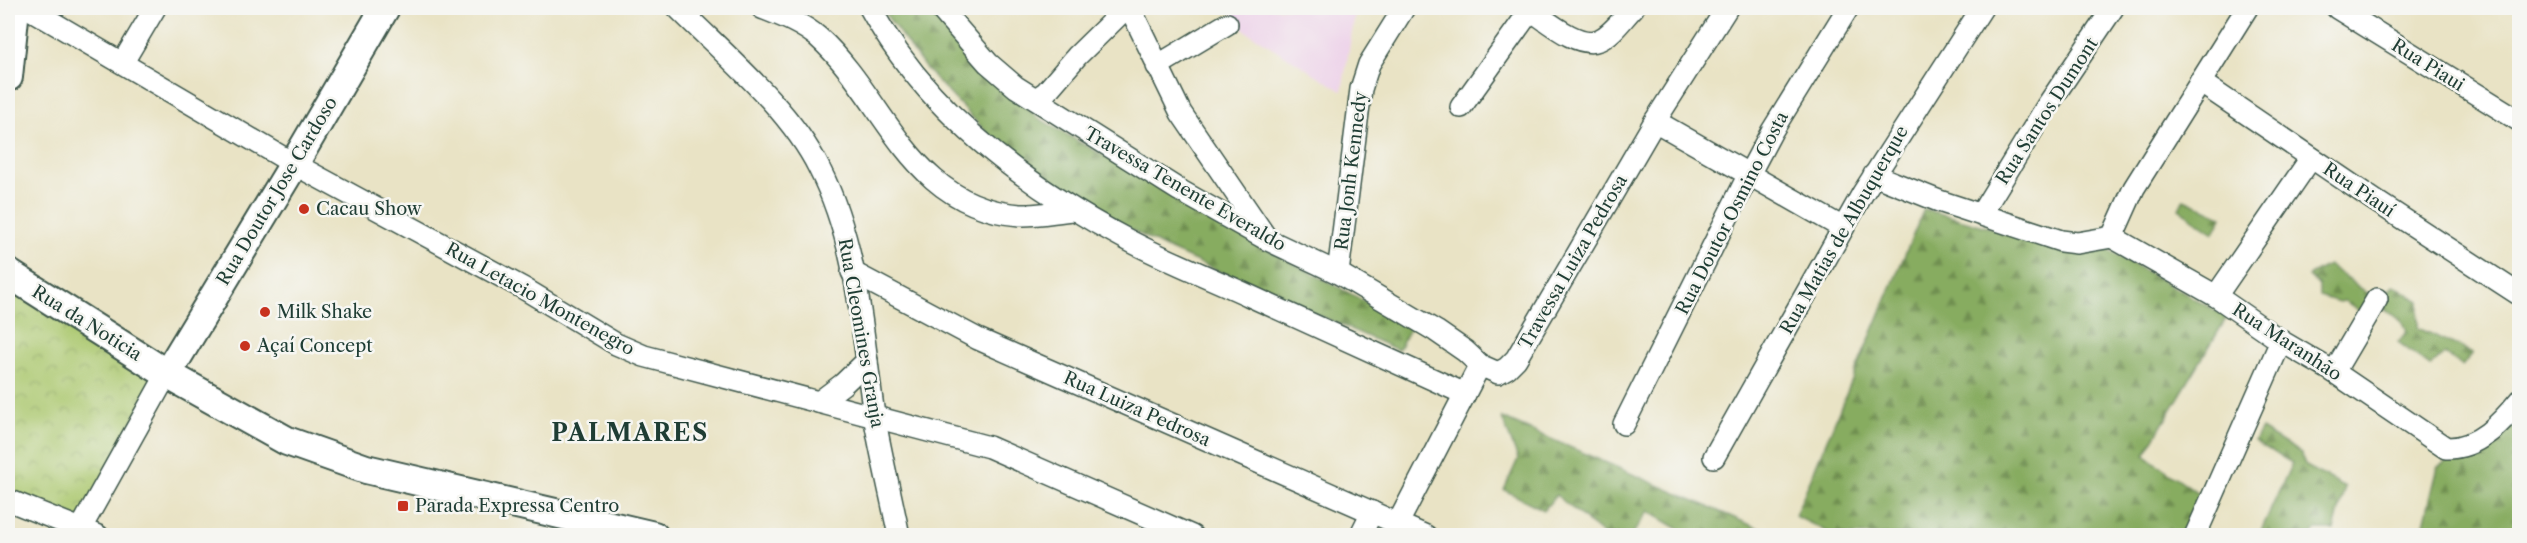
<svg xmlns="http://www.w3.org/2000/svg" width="2527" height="543" font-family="'Libre Caslon Text',serif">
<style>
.built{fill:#edd1e9}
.forest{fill:url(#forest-firs);stroke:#53744a;stroke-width:1.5}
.park{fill:url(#park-crowns);stroke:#648250;stroke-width:1.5}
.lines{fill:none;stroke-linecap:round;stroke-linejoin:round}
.street-casing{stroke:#3d564a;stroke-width:24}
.secondary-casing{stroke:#3d564a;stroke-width:32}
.street{stroke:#fff;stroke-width:21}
.secondary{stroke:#fff;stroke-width:28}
.poi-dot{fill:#c8321e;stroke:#f6f6f2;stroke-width:2}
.labels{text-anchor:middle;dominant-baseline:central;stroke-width:5;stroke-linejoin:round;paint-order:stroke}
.street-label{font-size:18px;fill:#1f3d34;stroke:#f6f6f2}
.poi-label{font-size:18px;fill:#1f3d34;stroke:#f6f6f2;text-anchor:start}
.district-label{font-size:24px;font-weight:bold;letter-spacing:1.5px;fill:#1f3d34;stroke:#f6f6f2}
</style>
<defs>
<pattern id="forest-firs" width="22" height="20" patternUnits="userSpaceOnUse" patternTransform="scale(1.5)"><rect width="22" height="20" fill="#87ac60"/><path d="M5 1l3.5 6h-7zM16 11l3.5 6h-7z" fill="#6e8d50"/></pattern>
<pattern id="park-crowns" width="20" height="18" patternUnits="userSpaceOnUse" patternTransform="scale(1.5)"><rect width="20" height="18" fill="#aac76d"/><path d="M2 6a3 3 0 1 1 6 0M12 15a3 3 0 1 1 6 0" fill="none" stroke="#8aa35a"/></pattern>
</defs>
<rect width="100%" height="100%" fill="#f6f6f2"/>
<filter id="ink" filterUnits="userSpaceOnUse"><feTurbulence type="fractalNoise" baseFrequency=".0167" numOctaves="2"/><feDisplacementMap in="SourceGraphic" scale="12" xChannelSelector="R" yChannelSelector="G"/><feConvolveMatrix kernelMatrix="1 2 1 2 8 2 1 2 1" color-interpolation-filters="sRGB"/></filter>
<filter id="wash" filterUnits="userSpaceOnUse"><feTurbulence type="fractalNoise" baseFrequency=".008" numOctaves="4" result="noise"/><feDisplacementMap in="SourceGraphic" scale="24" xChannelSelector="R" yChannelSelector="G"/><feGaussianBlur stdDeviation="1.35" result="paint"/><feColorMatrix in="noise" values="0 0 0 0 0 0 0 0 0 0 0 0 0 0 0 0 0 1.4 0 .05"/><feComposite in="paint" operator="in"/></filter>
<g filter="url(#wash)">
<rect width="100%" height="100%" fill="#e9e3c5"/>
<polygon class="built" points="1227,8 1356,8 1342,91 1246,31"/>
<g class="forest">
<polygon points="881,8 929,8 979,66 1038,118 1235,232 1411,326 1398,350 1166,248 1069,197 993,139 926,69"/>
<polygon points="2184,199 2222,216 2214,233 2179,209"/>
<polygon points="1924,209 2076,252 2104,248 2227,317 2144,455 2203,496 2185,535 1834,535 1795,516"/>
<polygon points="2328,265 2373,297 2361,312 2345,301 2339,302 2319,296 2319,286 2308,276"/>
<polygon points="2394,285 2419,301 2418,328 2473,353 2462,366 2445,354 2430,366 2398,342 2407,332 2404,324 2379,304"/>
<polygon points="2519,408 2519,535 2421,536 2438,467 2506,422"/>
<polygon points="1502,418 1774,535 1689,535 1648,511 1632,535 1604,535 1556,495 1544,510 1504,490 1518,459"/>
<polygon points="2261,429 2301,453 2305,466 2345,487 2334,530 2315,530 2312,535 2259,535 2292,463 2254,441"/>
</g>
<polygon class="park" points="8,289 156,377 79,522 8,492"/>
</g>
<g filter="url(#ink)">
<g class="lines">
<g class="street-casing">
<g id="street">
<polyline points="28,8 294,164 523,288 616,344 644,356 989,447 1192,536"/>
<path d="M678,8C724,54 790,109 819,168C858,244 862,332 874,415C881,455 891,496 899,536"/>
<path d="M762,8C782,16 801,23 818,37C887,99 909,207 1020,215C1037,216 1057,211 1074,210"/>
<path d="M870,8C926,110 1024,185 1126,239C1165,260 1209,277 1250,296C1321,328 1393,361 1465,394"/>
<polyline points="940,8 988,63 1016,87 1179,190 1268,240 1338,273 1436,331 1465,351 1480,365"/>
<polyline points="1130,8 1181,113 1265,236"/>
<path d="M1528,8C1545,19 1578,49 1599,40C1613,34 1623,18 1633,8"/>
<polyline points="2337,8 2520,121"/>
<polyline points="123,62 155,8"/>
<polyline points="1157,66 1227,24"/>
<polyline points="2200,82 2374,200 2520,295"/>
<polyline points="1036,99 1046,92 1077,56 1126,8"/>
<polyline points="1461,107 1532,8"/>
<polyline points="1655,121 1843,228"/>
<polyline points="1874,175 1939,201 2061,241 2077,243 2112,237"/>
<polyline points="1981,214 2047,106 2113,8"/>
<path d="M2112,237L2216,296L2281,341L2334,372L2446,448C2478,449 2501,423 2520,400"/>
<polyline points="2112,237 2134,188 2247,8"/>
<polyline points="852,272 978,339 1426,536"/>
<polyline points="1338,273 1361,89 1369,64 1404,8"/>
<polyline points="2216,296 2311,158"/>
<polyline points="2334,372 2377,299"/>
<polyline points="819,402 843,384 867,361"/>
<polyline points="1624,424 1748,176 1772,131 1848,8"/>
<polyline points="1714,457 1863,193 1982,8"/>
<polyline points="8,500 98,536"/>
<polyline points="1398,523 1480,365 1498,373 1507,368 1516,359 1655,121 1727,8"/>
<polyline points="81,528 167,374"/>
<polyline points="1360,536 1372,512"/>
<polyline points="2195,536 2281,341"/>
</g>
</g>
<g class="secondary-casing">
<g id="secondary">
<polyline points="8,77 15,8"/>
<polyline points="8,273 167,374 287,441 366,469 654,536"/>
<polyline points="167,374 294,164 385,8"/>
</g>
</g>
<use href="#street" class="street"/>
<use href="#secondary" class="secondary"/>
</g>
</g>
<g class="poi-dot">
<circle cx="304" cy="209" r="6"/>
<circle cx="265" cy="312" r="6"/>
<circle cx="245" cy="346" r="6"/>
<rect x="397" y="500" width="12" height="12" rx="3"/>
</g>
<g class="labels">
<g class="street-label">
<text transform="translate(2428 65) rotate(32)">Rua Piaui</text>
<text transform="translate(2047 111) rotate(-57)">Rua Santos Dumont</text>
<text transform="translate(1351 171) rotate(-83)">Rua Jonh Kennedy</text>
<text transform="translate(1185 189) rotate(30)">Travessa Tenente Everaldo</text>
<text transform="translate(2359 190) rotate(34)">Rua Piauí</text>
<text transform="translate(277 191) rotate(-59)">Rua Doutor Jose Cardoso</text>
<text transform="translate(1732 213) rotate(-63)">Rua Doutor Osmino Costa</text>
<text transform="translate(1844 230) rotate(-60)">Rua Matias de Albuquerque</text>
<text transform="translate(1573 262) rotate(-60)">Travessa Luiza Pedrosa</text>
<text transform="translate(540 299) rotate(29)">Rua Letacio Montenegro</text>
<text transform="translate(87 323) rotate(32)">Rua da Noticia</text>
<text transform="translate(861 333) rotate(80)">Rua Cleomines Granja</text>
<text transform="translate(2287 342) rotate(33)">Rua Maranhão</text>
<text transform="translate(1137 409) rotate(24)">Rua Luiza Pedrosa</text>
</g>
<g class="poi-label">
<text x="316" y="209">Cacau Show</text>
<text x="277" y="312">Milk Shake</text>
<text x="257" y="346">Açaí Concept</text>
<text x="415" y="506">Parada Expressa Centro</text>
</g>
<g class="district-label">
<text x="630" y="432">PALMARES</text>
</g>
</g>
<rect width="2527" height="543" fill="none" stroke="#f6f6f2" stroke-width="30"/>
</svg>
